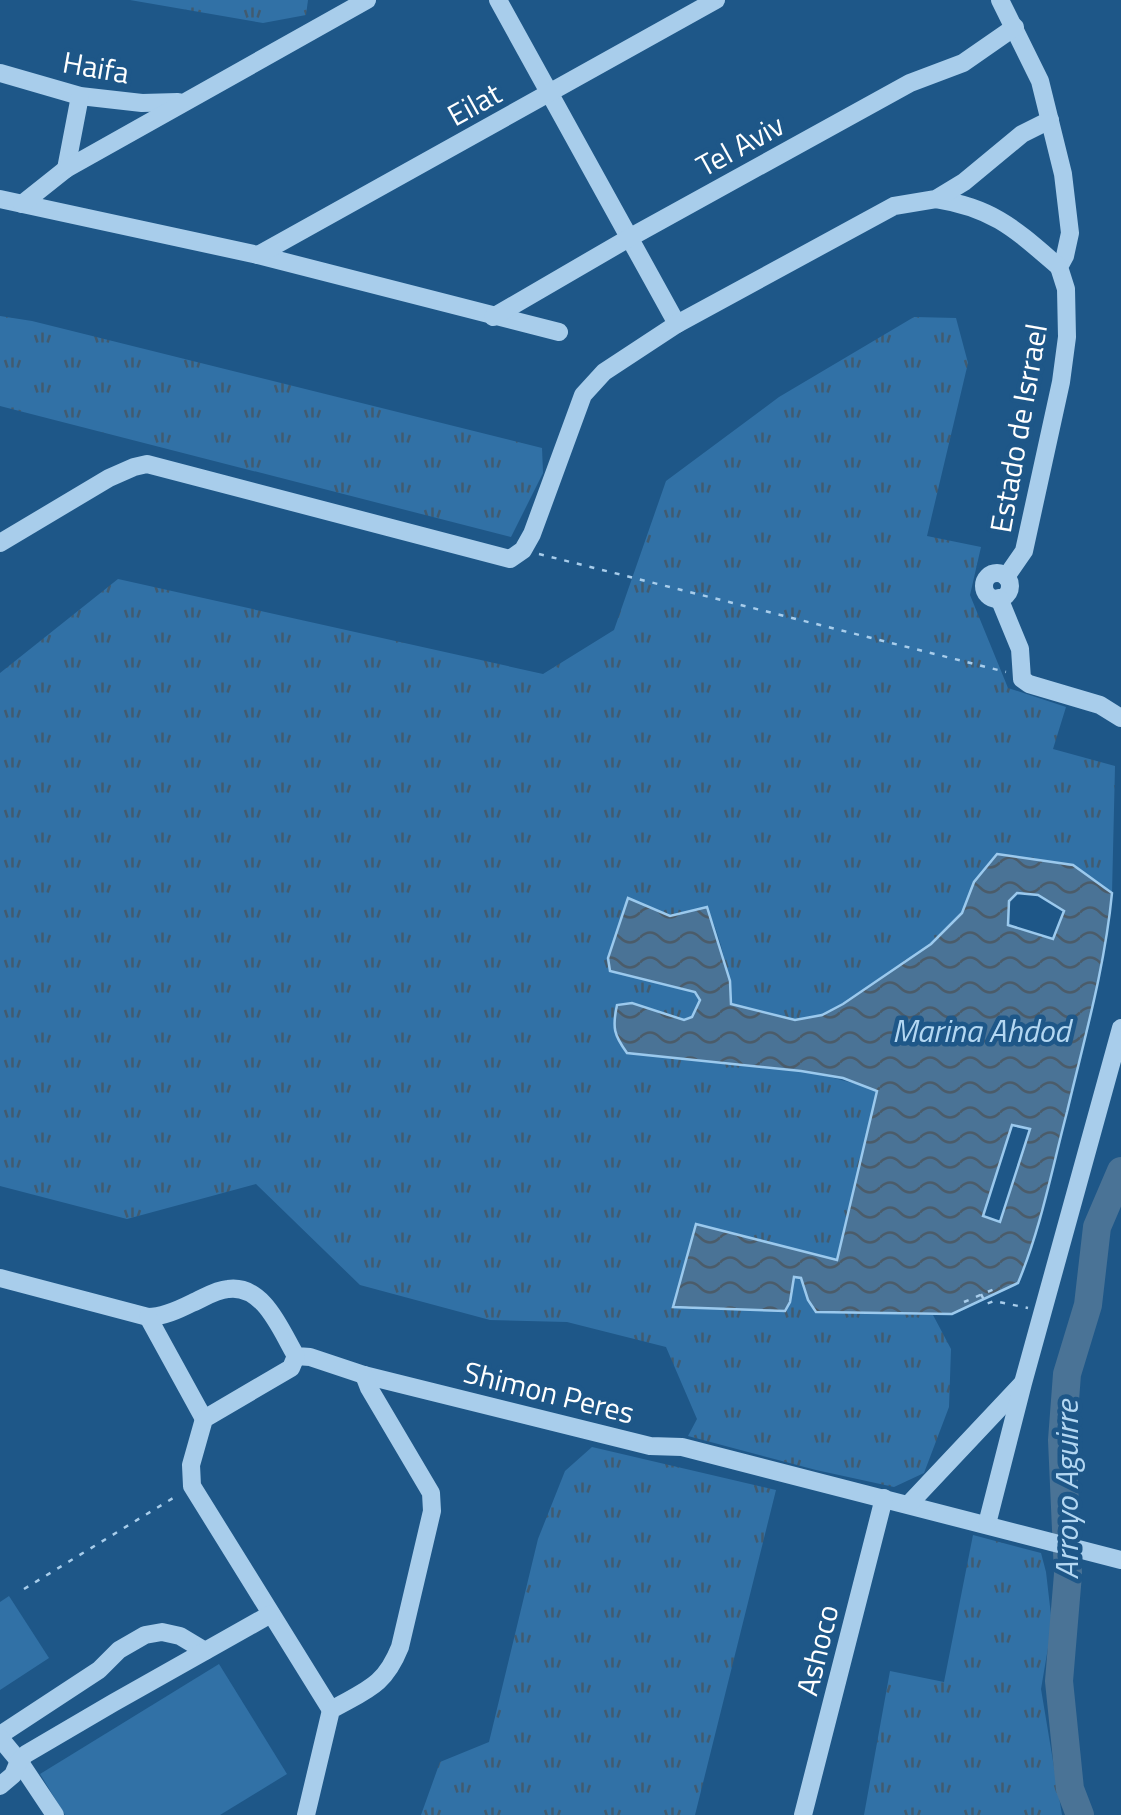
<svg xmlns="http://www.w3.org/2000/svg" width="1121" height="1815" font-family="'Titillium Web',sans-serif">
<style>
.grass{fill:url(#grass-tufts)}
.pitch{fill:#3171a6}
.water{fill:url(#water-waves);stroke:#9bc9ed;stroke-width:2.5;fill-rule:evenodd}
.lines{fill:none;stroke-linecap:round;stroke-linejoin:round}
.river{stroke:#4a7396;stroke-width:28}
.path{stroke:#a8cdeb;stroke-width:2.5;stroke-dasharray:5 8;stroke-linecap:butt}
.minor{stroke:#a8cdeb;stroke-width:18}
.labels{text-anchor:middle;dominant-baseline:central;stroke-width:9;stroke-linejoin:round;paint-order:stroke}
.street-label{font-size:30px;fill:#fff;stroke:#1e5788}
.water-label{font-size:32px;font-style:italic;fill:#b3d7f2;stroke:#1e5788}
</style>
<defs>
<pattern id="grass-tufts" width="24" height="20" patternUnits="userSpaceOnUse" patternTransform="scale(2.5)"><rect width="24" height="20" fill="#3171a6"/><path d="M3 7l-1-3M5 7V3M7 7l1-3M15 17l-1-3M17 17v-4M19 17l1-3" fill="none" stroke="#415b70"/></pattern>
<pattern id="water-waves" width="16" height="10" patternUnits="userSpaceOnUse" patternTransform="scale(2.5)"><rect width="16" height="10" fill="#4a7396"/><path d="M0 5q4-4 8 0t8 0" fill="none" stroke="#4b5c6a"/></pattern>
</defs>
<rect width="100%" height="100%" fill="#1e5788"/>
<g class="grass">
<polygon points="130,0 308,0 306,15 263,23"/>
<polygon points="0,316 32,321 542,448 543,473 511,537 0,406"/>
<path d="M914,317L956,318L968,363L927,536L981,547L970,595L1008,688L1066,707L1053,749L1115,766L1112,893L1073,865L974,882L962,913L931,944L843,1004L822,1015L795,1020L730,1004C730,971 720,937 707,907L610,971L695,992L700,1000L692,1017L684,1020L632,1003L627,1053C707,1061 802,1063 877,1091L837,1260L696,1224L674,1307L784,1311L793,1277H801L808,1300L816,1312L933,1315L951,1349L949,1407L924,1473L894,1487L816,1470L688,1436L697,1419L666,1347L567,1322L490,1320L360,1285L256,1184L127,1219L0,1186V673L118,579L543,674L614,630L666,481L779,397Z"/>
<polygon points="592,1447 776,1490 695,1815 421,1815 440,1762 489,1742 538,1539 565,1471"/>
<polygon points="973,1535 1041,1553 1046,1572 1052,1624 1041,1689 1062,1815 864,1815 890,1671 944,1682"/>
</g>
<g class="pitch">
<polygon points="9,1596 49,1658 0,1690 0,1602"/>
<polygon points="219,1664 287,1774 220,1815 65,1815 40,1774"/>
</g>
<path class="water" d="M997,854L1073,865L1112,893C1105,967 1084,1040 1067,1112C1052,1169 1041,1228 1018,1283L952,1314L816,1312L808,1300L801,1278L794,1277L790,1302L785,1311L673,1307L696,1224L837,1260L877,1091L843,1078L801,1071L627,1053C614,1035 612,1028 617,1005L632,1003L684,1020L692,1017L700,1000L695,992L610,971L608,958L628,898L670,916L707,907L730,981L731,1004L795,1020L822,1015L843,1004L931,944L962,913L974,882ZM1017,893L1038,895L1064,911L1053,939L1008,925L1009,901ZM1012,1125L1030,1129L1000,1222L983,1216Z"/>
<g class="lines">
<polyline class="river" points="1080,1815 1070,1789 1059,1681 1068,1574 1062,1440 1067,1374 1088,1305 1097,1227 1121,1171"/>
<g class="path">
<polyline points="539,554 1006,672"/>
<polyline points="981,1294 986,1304 994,1301 1028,1308"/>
<polyline points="964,1302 999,1287"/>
<polyline points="24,1589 178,1495"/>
</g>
<g class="minor">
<polyline points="498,0 677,324"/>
<polyline points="1000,0 1040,81 1063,174 1070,233 1065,256 1059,267 1066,289 1067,337 1061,382 1024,551 1006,577"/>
<polyline points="0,73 80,96 142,103 178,102"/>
<polyline points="66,169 80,96"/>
<polyline points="0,199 258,255 559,332"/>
<path d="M936,199C994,208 1016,230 1059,267"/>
<polyline points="22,204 66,169 367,0"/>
<polyline points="258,255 716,0"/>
<polyline points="493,317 629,238 910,83 963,63 1015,27"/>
<polyline points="0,543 109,478 134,467 147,464 510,559 523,550 532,534 583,395 604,372 677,324 894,206 936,199 964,182 1022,134 1050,120"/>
<circle cx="997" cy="586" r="13"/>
<polyline points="999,598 1020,649 1022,679 1029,684 1100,705 1121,718"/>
<path d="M0,1278L148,1317C163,1317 178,1310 192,1303C204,1298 215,1290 228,1289C264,1284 281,1331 296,1356L310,1357L364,1375L650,1446L682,1447L1121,1560"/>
<polyline points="148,1317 204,1419"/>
<polyline points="296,1356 291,1368 204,1419 191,1465 192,1486 331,1710"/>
<polyline points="909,1504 1022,1384"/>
<polyline points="987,1524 1023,1383 1121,1028"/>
<polyline points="0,1735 99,1670 119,1650 145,1635 162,1632 180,1636 205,1651"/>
<polyline points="0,1738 19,1761 55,1815"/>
<polyline points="0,1786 13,1775 19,1761 26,1754 113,1703 271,1614"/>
<path d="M306,1815L331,1710C366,1690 384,1687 400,1647L432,1511L431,1493L369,1388L364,1375"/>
<polyline points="803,1815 884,1498"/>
</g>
</g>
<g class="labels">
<g class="street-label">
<text transform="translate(96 67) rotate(10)">Haifa</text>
<text transform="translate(474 104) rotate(-29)">Eilat</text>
<text transform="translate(740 145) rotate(-29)">Tel Aviv</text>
<text transform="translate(1018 428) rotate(-80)">Estado de Isrrael</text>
<text transform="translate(549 1392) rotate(14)">Shimon Peres</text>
<text transform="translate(817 1650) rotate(-76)">Ashoco</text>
</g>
<g class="water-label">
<text x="981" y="1030">Marina Ahdod</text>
<text transform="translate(1066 1490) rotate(-90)">Arroyo Aguirre</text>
</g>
</g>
</svg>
